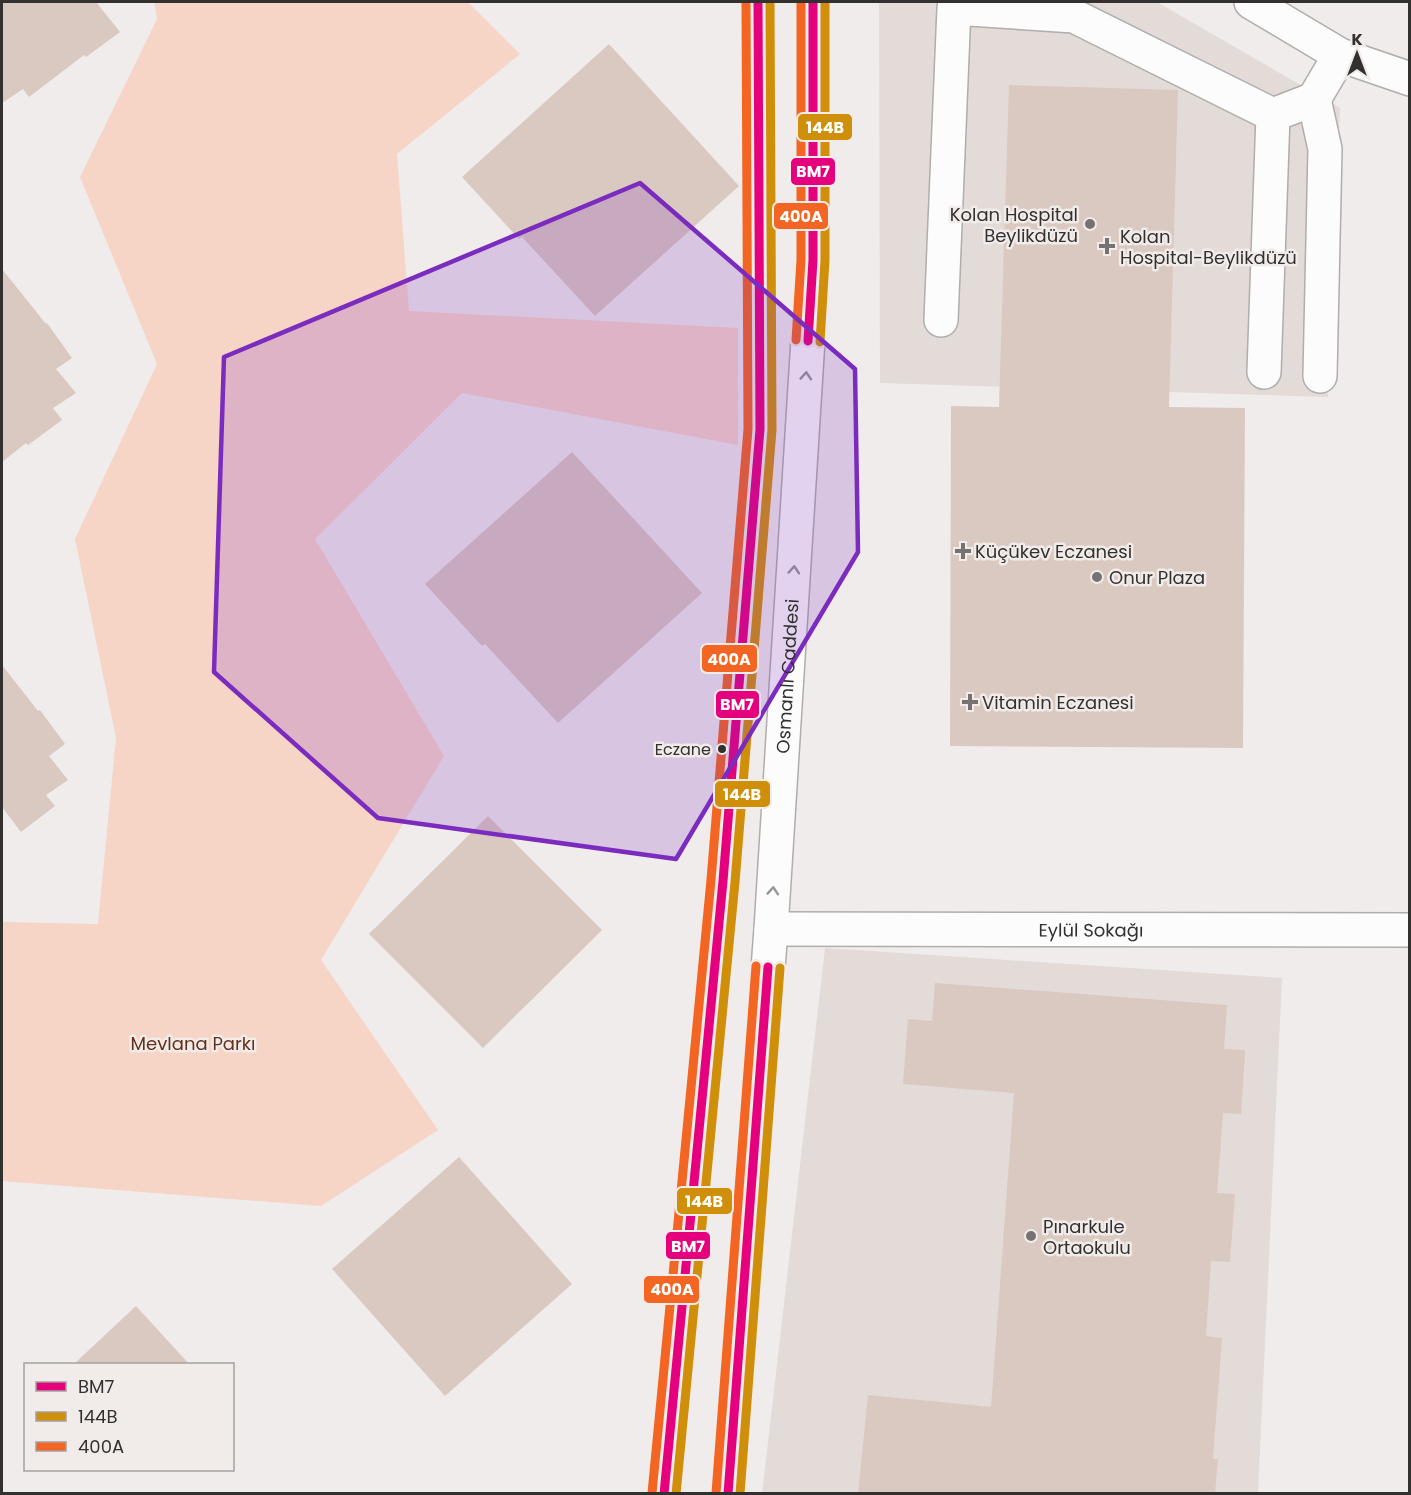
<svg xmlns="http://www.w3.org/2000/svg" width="1411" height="1495" font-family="Poppins,sans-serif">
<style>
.built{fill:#e3dbd7}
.green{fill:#f6d5c7}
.building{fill:#dac9c1}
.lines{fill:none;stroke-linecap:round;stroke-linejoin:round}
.minor-casing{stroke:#b0adac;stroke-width:36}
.major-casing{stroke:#b0adac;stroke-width:36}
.minor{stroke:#fdfcfc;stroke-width:33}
.major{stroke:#fdfcfc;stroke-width:33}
.bus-1-casing{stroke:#f1ebe9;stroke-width:14}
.bus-2-casing{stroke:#f1ebe9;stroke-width:14}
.bus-3-casing{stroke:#f1ebe9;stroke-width:14}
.bus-1{stroke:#e5007d;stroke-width:9}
.bus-2{stroke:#d08f0a;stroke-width:9}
.bus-3{stroke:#f26522;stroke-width:9}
.oneway{stroke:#989696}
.marked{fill:#7b2cbf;fill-opacity:0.2;stroke:#7b2cbf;stroke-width:4.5;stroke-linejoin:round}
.poi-dot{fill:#757271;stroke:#f1ebe9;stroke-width:2}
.bus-dot{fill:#333130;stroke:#f1ebe9;stroke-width:2}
.labels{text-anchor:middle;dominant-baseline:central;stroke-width:5;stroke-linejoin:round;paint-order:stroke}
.bus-label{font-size:16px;fill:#333130;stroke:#f1ebe9;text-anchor:end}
.poi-label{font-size:18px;fill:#333130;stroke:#f1ebe9;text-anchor:start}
.street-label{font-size:18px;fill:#333130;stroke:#f1ebe9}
.park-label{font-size:18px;fill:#653018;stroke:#f1ebe9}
.line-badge{stroke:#f1ebe9;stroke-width:2}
.badge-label{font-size:16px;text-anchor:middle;font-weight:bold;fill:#fff}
</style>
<rect width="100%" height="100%" fill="#efeceb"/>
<g class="built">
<polygon points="879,2 1157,2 1340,108 1328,397 880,383"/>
<polygon points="825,948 1282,978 1258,1493 762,1494"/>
</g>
<polygon class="green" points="154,2 468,2 520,54 397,154 409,311 738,328 738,445 462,393 315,539 444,756 321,960 438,1130 321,1206 2,1181 2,922 98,924 116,738 75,539 157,364 80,177 157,19"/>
<g class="building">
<polygon points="2,2 96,2 120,32 86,57 84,55 29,97 23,89 2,103"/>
<polygon points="609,44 739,186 595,316 522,237 519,239 462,177"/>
<polygon points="1009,85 1178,90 1169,407 1245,408 1243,748 950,746 951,406 999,407"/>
<polygon points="2,269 46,324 47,323 72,358 56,369 76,393 53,408 62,420 28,445 26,443 2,462"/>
<polygon points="572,452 702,593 558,723 485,644 482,646 425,584"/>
<polygon points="2,665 38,711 40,710 65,744 49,756 68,780 46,795 55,806 21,832 2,807"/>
<polygon points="488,816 602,930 483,1048 369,934"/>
<polygon points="935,983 1227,1005 1224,1049 1245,1050 1241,1114 1223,1113 1217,1193 1235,1194 1230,1262 1211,1261 1206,1336 1222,1338 1213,1459 1218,1459 1215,1494 858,1494 868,1395 991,1407 1014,1093 903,1084 908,1019 932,1021"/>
<polygon points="459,1157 572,1284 445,1396 332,1269"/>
<polygon points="136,1306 190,1365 73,1365"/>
</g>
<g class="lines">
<g class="minor-casing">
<g id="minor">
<polyline points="1251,2 1340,55 1410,79"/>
<polyline points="1314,99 1325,149 1320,376"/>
<polyline points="941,320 954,8 1074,16 1273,115"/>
<polyline points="1264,372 1273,115 1314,99 1340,55"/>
<path id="s1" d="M771,929L1410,930"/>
</g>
</g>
<g class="major-casing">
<g id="major">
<polyline points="664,1494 723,881 760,429 758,2"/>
<path id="s2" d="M728,1494L771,929L813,260V2"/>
</g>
</g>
<use href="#minor" class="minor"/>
<use href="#major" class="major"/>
<g class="bus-1-casing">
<g id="bus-1">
<polyline points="808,341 813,260 813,2"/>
<polyline points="664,1494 723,881 760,429 758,2"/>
<polyline points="728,1494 768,967"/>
</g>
</g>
<g class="bus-2-casing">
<g id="bus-2">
<polyline points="820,342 825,260 825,2"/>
<polyline points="676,1494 735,882 772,430 770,2"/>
<polyline points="740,1494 780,968"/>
</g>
</g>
<g class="bus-3-casing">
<g id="bus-3">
<polyline points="796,340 801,260 801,2"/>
<polyline points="652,1493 711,880 748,429 746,2"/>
<polyline points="716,1493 756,966"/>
</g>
</g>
<use href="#bus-1" class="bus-1"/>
<use href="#bus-2" class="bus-2"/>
<use href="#bus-3" class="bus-3"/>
</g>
<defs><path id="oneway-chevron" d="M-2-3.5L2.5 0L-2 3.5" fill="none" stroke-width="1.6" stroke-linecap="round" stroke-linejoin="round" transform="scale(1.5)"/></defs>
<g class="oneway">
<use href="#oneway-chevron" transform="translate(806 376) rotate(-86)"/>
<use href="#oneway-chevron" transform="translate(794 570) rotate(-86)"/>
<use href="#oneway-chevron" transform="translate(773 891) rotate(-86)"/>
</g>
<path class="marked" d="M640,183L855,369L858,552L676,859L378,818L214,672L224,357Z"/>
<g class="poi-dot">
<circle cx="1090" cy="224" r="6"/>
<path d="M1104 237h6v6h6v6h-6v6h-6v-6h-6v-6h6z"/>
<path d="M960 542h6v6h6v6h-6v6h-6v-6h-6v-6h6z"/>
<circle cx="1097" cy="577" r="6"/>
<path d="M967 693h6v6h6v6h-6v6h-6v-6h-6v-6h6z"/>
<circle cx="1031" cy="1236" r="6"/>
</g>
<circle class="bus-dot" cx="722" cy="749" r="5"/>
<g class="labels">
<g class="bus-label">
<text x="711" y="749">Eczane</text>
</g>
<g class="poi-label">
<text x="1078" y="214" text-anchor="end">Kolan Hospital<tspan x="1078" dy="21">Beylikdüzü</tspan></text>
<text x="1120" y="236">Kolan<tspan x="1120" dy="21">Hospital-Beylikdüzü</tspan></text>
<text x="975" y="551">Küçükev Eczanesi</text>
<text x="1109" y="577">Onur Plaza</text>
<text x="982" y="702">Vitamin Eczanesi</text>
<text x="1043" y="1226">Pınarkule<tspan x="1043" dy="21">Ortaokulu</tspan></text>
</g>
<g class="street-label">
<text stroke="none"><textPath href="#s2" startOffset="820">Osmanlı Caddesi</textPath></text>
<text stroke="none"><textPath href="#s1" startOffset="320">Eylül Sokağı</textPath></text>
</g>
<g class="park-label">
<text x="193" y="1043">Mevlana Parkı</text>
</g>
</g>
<g class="line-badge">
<rect x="797" y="113" width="56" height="28" rx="6" fill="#d08f0a"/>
<rect x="790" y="157" width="46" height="29" rx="6" fill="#e5007d"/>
<rect x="773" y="202" width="56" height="28" rx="6" fill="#f26522"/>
<rect x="701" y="644" width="57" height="29" rx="6" fill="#f26522"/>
<rect x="715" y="690" width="45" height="29" rx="6" fill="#e5007d"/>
<rect x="714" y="780" width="57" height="28" rx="6" fill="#d08f0a"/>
<rect x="676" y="1187" width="57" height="28" rx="6" fill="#d08f0a"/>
<rect x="665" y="1231" width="46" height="29" rx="6" fill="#e5007d"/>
<rect x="643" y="1275" width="57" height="29" rx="6" fill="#f26522"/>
</g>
<g class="badge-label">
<text x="825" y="133">144B</text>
<text x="813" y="177">BM7</text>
<text x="801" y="222">400A</text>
<text x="729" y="665">400A</text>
<text x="737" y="710">BM7</text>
<text x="742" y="800">144B</text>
<text x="704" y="1207">144B</text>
<text x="688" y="1252">BM7</text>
<text x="672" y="1295">400A</text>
</g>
<rect width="1411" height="1495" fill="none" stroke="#333130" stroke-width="6"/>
<rect x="24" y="1363" width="210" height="108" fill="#f1ebe9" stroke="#a5a19f" stroke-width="1.5"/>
<rect x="36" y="1382" width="30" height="9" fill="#e5007d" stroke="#a5a19f" stroke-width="1.5"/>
<text x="78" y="1393" font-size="18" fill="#333130">BM7</text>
<rect x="36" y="1412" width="30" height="9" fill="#d08f0a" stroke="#a5a19f" stroke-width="1.5"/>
<text x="78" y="1423" font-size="18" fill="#333130">144B</text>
<rect x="36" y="1442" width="30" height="9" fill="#f26522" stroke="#a5a19f" stroke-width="1.5"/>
<text x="78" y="1453" font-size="18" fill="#333130">400A</text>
<g transform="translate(1357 54)" stroke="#f1ebe9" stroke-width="4.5" paint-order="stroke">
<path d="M0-4.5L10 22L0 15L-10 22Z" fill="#333130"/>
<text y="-9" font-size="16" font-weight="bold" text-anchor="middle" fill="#333130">K</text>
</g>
</svg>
